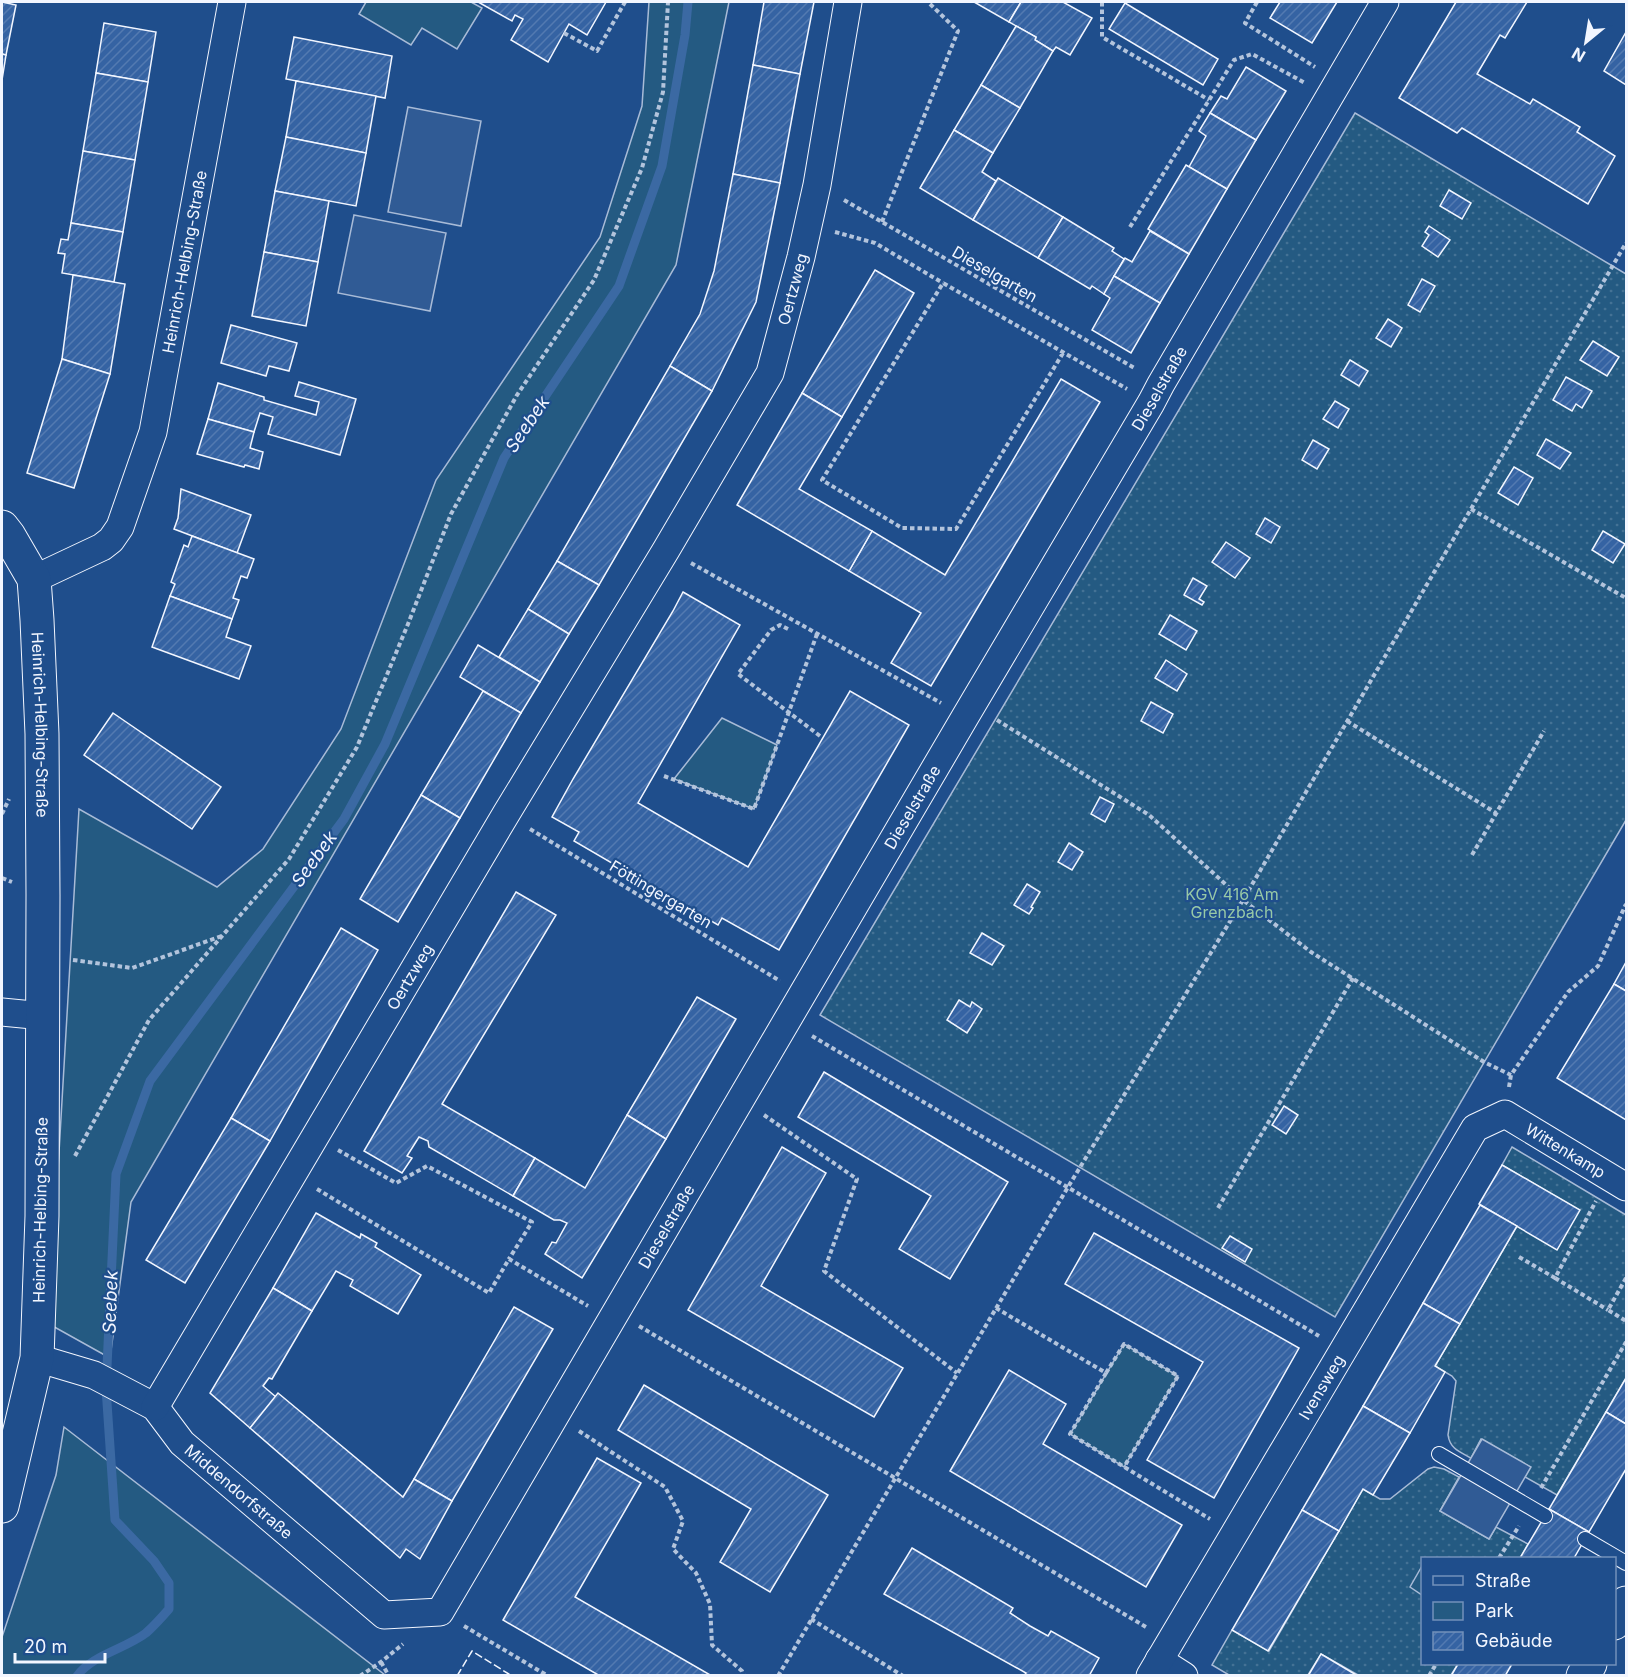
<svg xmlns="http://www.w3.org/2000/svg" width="1628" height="1677" font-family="Inter,sans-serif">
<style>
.grass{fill:url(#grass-dots);stroke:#a8bbd7;stroke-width:1.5}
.park{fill:#245a82;stroke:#a8bbd7;stroke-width:1.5}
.parking{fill:#305b95;stroke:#a8bbd7;stroke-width:1.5}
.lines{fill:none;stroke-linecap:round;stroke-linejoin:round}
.stream{stroke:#3b69a3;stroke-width:9}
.building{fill:url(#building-hatch);stroke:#f2f6ff;stroke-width:1.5}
.lane-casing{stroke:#f2f6ff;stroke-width:16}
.street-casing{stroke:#f2f6ff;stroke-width:29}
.secondary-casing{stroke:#f2f6ff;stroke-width:35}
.path{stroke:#b3c4dc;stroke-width:4;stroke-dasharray:4.5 3;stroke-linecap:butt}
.lane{stroke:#1f4e8c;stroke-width:14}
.street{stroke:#1f4e8c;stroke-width:27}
.secondary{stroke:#1f4e8c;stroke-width:33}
.fence{stroke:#f2f6ff;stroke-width:1.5;stroke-dasharray:8 3;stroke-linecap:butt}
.labels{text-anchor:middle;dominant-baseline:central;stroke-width:4.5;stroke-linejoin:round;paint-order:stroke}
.street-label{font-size:16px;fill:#f2f6ff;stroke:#1f4e8c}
.park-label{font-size:16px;fill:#97c8a6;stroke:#1f4e8c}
.water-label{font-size:18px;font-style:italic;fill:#f2f6ff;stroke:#1f4e8c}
</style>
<defs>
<pattern id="grass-dots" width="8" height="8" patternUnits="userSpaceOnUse" patternTransform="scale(1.5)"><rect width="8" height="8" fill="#245a82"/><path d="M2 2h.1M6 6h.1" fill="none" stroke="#447295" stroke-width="1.8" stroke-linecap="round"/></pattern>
<pattern id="building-hatch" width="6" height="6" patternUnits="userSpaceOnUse" patternTransform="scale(1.5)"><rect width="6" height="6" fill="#3563a3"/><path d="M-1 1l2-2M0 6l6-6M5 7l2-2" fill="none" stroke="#537ab1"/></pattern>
</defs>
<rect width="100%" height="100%" fill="#1f4e8c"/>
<g class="grass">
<polygon points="1355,113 1626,274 1626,820 1335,1317 820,1015"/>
<path d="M1512,1147L1626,1215V1378L1557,1495L1525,1477L1530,1467L1481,1439L1471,1458C1460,1452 1450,1449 1448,1435L1456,1381L1452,1376L1435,1366L1517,1226L1557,1249L1579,1210L1502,1165Z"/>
<polygon points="1434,1467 1444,1469 1459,1477 1440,1511 1489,1539 1496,1527 1528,1544 1520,1558 1422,1558 1422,1664 1458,1664 1451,1675 1358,1675 1321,1654 1308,1675 1229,1675 1212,1665 1232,1630 1269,1651 1363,1489 1380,1499 1390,1499 1428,1469"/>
</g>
<g class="park">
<polygon points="366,2 471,2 482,8 457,49 422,28 411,45 359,14"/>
<polygon points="649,2 729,2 676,265 131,1202 110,1358 49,1324 79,809 217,887 263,849 341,729 436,480 600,237 642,106"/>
<polygon points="722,718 777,745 754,809 674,779"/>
<polygon points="1124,1344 1178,1376 1124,1467 1070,1434"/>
<polygon points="64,1427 385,1675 2,1675 2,1637 56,1475"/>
<polygon points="1422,1566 1422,1595 1410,1587"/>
</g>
<g class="parking">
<polygon points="408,107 481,121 461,226 388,212"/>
<polygon points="354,215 446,233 430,311 338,293"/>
<polygon points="1482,1439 1531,1467 1489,1539 1440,1511"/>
</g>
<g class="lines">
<path class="stream" d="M77,1676C92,1655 125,1649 146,1633C154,1626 162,1617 169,1609V1583L154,1561L115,1520L106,1388L116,1174L150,1081L344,819L385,744L504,458L619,286L662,166L685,35L688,2"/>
</g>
<g class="building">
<polygon points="2,2 16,5 6,55 2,54"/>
<polygon points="478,2 606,2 587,35 569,24 548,62 511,40 523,19 515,15 512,21"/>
<polygon points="764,2 814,2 800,74 753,65"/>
<polygon points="974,2 1021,2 1009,22"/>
<polygon points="1021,2 1063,2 1092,18 1070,55 1056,47 1053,51 1035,40 1036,37 1009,22"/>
<polygon points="1280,2 1337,2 1312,43 1270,18"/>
<polygon points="1456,2 1527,2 1505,38 1500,35 1477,74 1530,104 1533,99 1580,127 1577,132 1615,156 1588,204 1462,128 1457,133 1399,98"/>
<polygon points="1125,3 1218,59 1203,85 1109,29"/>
<polygon points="104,23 156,32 148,82 96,73"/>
<polygon points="1016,26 1036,37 1035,40 1053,51 1020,108 981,85"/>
<polygon points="1626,32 1626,85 1604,71"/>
<polygon points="294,37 392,56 385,98 286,79"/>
<polygon points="2,54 6,55 2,80"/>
<polygon points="753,65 800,74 780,183 733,174"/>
<polygon points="1246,67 1286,91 1256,140 1210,113 1221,96 1227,99"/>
<polygon points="96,73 148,82 135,160 83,151"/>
<polygon points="296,81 376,96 366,153 286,137"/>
<polygon points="981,85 1020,108 993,153 954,130"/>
<polygon points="1210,113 1256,140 1227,189 1189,167 1206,136 1199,131"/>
<polygon points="954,130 993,153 982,172 996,181 973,220 920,188"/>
<polygon points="286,137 366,153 356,206 275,191"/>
<polygon points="83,151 135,160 123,232 71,223"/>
<polygon points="1186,165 1227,189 1189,254 1148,229"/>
<polygon points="733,174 780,183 756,302 712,391 670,366 700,314 714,271"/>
<polygon points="998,178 1063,217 1038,258 973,220"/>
<polygon points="1449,190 1471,203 1462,219 1440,206"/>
<polygon points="275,191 329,201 318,262 264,252"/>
<polygon points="1063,217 1114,248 1112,251 1124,259 1104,294 1092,286 1090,289 1038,258"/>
<polygon points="71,223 123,232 114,282 62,273 65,254 58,253 61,239 68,240"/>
<polygon points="1429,226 1450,240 1438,257 1422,246 1429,235 1425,232"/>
<polygon points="1150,231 1189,254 1160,303 1114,276 1125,258 1132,262"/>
<polygon points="264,252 318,262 306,326 252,316"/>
<polygon points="875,270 914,293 842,417 802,393"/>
<polygon points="73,275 125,284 110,374 62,359"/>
<polygon points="1114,276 1160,303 1131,353 1092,330 1110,298 1104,294"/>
<polygon points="1422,279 1435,286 1420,312 1408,305"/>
<polygon points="1388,319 1402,328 1391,347 1376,338"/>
<polygon points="231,325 297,343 289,371 269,366 266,376 221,363"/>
<polygon points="1593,341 1619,357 1607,376 1580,360"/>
<polygon points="62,359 110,374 74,488 27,473"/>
<polygon points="1350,360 1368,371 1359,386 1341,375"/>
<polygon points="670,366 712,391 599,585 557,561"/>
<polygon points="1566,377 1592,391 1582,408 1576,404 1572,411 1553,400"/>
<polygon points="1061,379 1100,402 931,686 891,663 921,613 849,571 872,531 945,575"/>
<polygon points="299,382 356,399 340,455 268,434 273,417 260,413 254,432 208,419 218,383 264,397 264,400 316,415 319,402 295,396"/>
<polygon points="802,393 842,417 799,489 872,531 849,571 737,505"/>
<polygon points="1335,401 1349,409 1338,428 1323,419"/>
<polygon points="208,419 254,432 250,448 263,452 259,469 245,465 244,467 197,454"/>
<polygon points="1546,439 1571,453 1560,469 1537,455"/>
<polygon points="1313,440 1329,449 1317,469 1302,460"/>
<polygon points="1514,467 1533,478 1518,505 1498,493"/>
<polygon points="181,489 251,515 237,553 174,529 178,518"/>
<polygon points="1265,518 1280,527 1271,543 1256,534"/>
<polygon points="1603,531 1625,544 1613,563 1592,550"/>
<polygon points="192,536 254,559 247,578 241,576 233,598 239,600 232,619 170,596 175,584 171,582 184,545 188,547"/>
<polygon points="1226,542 1250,558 1235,578 1212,562"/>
<polygon points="557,561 599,585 569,634 528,609"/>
<polygon points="1193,578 1207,586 1199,599 1204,602 1202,605 1184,595"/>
<polygon points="683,592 740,625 638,803 748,867 850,691 909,725 779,950 722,918 718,925 574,841 579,832 552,817 573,779 673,611"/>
<polygon points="170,596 232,619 226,637 251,646 239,679 152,647"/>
<polygon points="528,609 569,634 540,682 499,657"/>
<polygon points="1170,615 1197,631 1186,650 1159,634"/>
<polygon points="478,645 540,682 521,713 460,677"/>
<polygon points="1166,660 1187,674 1177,691 1155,678"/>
<polygon points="483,691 521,713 460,818 421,795"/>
<polygon points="1151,702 1173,714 1163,733 1141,721"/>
<polygon points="113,713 221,787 192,829 84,755"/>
<polygon points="421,795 460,818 398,922 360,899"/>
<polygon points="1100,797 1114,804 1105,822 1091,814"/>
<polygon points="1069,843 1083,852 1072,870 1058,862"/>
<polygon points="1027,884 1040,892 1031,907 1033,908 1029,914 1014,905"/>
<polygon points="516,892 556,915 442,1104 535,1158 513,1196 429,1147 428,1141 419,1137 407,1156 412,1158 402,1173 364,1151"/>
<polygon points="341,928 378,950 270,1141 231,1118"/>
<polygon points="982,933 1004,946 992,965 970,953"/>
<polygon points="1626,962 1626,991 1614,984"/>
<polygon points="1614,984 1626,991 1626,1120 1557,1078"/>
<polygon points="697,997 736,1019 666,1139 627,1115"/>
<polygon points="959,1000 970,1007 972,1002 982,1009 967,1033 947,1020"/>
<polygon points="824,1072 1008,1182 950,1279 899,1249 931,1196 798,1117"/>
<polygon points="1284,1106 1298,1115 1286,1134 1272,1125"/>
<polygon points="627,1115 666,1139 582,1278 545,1254 552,1242 556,1243 567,1223 560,1220 554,1220 513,1196 535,1158 585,1188"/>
<polygon points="231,1118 270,1141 185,1283 146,1260"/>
<polygon points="782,1147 826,1173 761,1286 903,1368 874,1417 688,1310"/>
<polygon points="1502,1165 1580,1210 1557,1250 1479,1204"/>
<polygon points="1480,1205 1517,1226 1460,1324 1423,1303"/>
<polygon points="316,1213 360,1238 361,1234 377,1243 375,1247 421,1275 398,1314 350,1286 353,1280 336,1271 312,1311 273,1288"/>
<polygon points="1094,1233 1299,1348 1214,1498 1147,1460 1203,1362 1065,1284"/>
<polygon points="1230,1236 1252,1249 1245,1262 1222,1248"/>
<polygon points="273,1288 312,1311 272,1379 269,1378 263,1386 276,1397 250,1428 210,1393"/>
<polygon points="1423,1303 1460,1324 1435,1366 1445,1372 1410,1433 1363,1406"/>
<polygon points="514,1307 553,1329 452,1501 414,1479"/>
<polygon points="1009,1370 1066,1404 1043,1444 1182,1525 1146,1587 950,1471"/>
<polygon points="1626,1378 1626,1424 1606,1412"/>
<polygon points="644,1385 828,1495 770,1592 720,1562 751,1509 618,1430"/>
<polygon points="278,1393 403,1497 414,1479 452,1501 420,1559 406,1549 400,1558 250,1428"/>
<polygon points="1363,1406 1410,1433 1373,1495 1363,1489 1339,1531 1302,1510"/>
<polygon points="1606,1412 1626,1424 1626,1469 1589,1532 1549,1509"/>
<polygon points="597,1458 641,1483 575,1597 712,1676 600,1676 503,1620"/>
<polygon points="1549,1509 1589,1532 1574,1558 1520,1558"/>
<polygon points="1302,1510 1339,1531 1268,1651 1232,1630"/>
<polygon points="912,1548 1013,1608 1010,1613 1030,1626 1048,1636 1051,1631 1099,1658 1089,1676 1024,1676 1026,1673 884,1594"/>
<polygon points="1321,1654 1358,1676 1308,1676"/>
<polygon points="1458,1664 1512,1664 1505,1676 1451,1676"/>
</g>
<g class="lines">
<g class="lane-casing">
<g id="lane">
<polyline points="1439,1454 1545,1516"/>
<polyline points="1585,1539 1626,1563"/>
</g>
</g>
<g class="street-casing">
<g id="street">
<path id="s1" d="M34,579L102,547L111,540L120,527L153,432L232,2"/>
<polyline points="2,1012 43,1016"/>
<path id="s2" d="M37,1358L94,1375L155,1407L182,1443L384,1615L440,1612L965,717L1151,403L1161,384L1385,2"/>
<path id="s3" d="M155,1407L506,814L666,550L770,373L801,257L817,185L848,2"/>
<polyline points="1159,1660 1184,1676"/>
<path id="s4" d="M1150,1676L1475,1128L1505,1114L1626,1187"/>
</g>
</g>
<g class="secondary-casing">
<g id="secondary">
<path id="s5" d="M2,527L9,536L34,579L37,620L42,734L43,895L42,1216L37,1358L2,1506"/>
<polyline points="1614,1623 1626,1603"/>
<polyline points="1583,1676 1590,1664"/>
</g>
</g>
<g class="path">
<polyline points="1102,2 1102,37 1209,100"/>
<polyline points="1257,2 1245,23 1315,67"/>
<polyline points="564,33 597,51 625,2"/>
<polyline points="844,200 1136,369"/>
<polyline points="882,222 958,31 928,2"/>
<polyline points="1130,227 1234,60 1252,54 1305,83"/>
<polyline points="835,232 875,243 943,283"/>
<polyline points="1063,353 956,529 902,528 822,480 943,283 1127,389"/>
<polyline points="1471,509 1626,598"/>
<polyline points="691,563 941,703"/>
<polyline points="788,629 780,625 771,630 738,674 820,736"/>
<polyline points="997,720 1149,815 1243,900 1311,952 1484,1062 1511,1075"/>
<polyline points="1347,721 1496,813"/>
<polyline points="664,776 754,809 817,634"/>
<polyline points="2,814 9,799"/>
<polyline points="530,829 780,981"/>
<polyline points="1472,855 1544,731"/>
<polyline points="2,878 12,882"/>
<polyline points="73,960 132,968 222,936"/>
<polyline points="812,1036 1319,1336"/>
<polyline points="1509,1087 1511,1075 1568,992 1598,966 1626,904"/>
<polyline points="764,1115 857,1179 824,1271 957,1373"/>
<polyline points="338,1150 396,1183 427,1166 532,1222 509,1259"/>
<polyline points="75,1156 149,1020 289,859 357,747 408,624 451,514 517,395 594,280 642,168 663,92 668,2"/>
<polyline points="317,1189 489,1293 509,1259 588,1306"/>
<polyline points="1218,1208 1353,978"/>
<polyline points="1519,1257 1555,1278 1596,1201"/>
<polyline points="1555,1278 1608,1310"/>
<polyline points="1626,1278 1608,1310 1626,1321"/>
<polyline points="996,1308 1106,1373 1070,1434 1210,1519"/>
<polyline points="639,1326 1146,1627"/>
<polyline points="1106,1373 1124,1344 1178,1376 1124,1467"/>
<polyline points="579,1431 665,1487 683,1521 673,1549 696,1573 710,1604 712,1645 742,1671 744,1676"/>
<polyline points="1541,1488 1626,1342"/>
<polyline points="1499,1558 1519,1526"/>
<polyline points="811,1619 903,1676"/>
<polyline points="464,1626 548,1676"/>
<polyline points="381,1662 389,1676"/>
<polyline points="360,1676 381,1662 403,1644"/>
<polyline points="778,1676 1068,1187 1243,900 1626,243"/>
<polyline points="1429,1676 1436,1664"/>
</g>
<use href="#lane" class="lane"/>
<use href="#street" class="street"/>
<use href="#secondary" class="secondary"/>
<polyline class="fence" points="457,1676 472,1651 512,1676"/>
</g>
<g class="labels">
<g class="street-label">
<text stroke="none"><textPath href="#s1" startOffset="376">Heinrich-Helbing-Straße</textPath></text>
<text transform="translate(995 274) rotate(30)">Dieselgarten</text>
<text stroke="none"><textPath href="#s3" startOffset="1290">Oertzweg</textPath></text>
<text stroke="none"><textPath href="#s2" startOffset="1914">Dieselstraße</textPath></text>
<text stroke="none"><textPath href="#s5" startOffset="207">Heinrich-Helbing-Straße</textPath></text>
<text stroke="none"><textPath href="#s2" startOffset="1428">Dieselstraße</textPath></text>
<text transform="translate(661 894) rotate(31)">Föttingergarten</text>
<text stroke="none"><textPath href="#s3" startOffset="500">Oertzweg</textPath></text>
<text stroke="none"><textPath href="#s4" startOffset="741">Wittenkamp</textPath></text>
<text transform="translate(40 1210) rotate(-89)">Heinrich-Helbing-Straße</text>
<text stroke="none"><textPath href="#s2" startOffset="942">Dieselstraße</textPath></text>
<text stroke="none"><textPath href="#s4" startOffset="336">Ivensweg</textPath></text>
<text stroke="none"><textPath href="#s2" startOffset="248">Middendorfstraße</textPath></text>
</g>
<g class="park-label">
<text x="1232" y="894">KGV 416 Am<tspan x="1232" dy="18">Grenzbach</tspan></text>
</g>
<g class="water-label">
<text transform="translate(527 424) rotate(-56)">Seebek</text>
<text transform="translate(314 859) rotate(-54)">Seebek</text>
<text transform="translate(110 1302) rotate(-88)">Seebek</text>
</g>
</g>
<rect width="1628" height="1677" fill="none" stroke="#f2f6ff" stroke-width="6"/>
<rect x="1421" y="1557" width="195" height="108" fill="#1f4e8c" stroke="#7391ba" stroke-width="1.5"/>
<rect x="1433" y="1576" width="30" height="9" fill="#1f4e8c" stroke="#7391ba" stroke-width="1.5"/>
<text x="1475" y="1587" font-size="18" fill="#f2f6ff">Straße</text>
<rect x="1433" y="1602" width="30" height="18" fill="#245a82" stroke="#7391ba" stroke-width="1.5"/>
<text x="1475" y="1617" font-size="18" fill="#f2f6ff">Park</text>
<rect x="1433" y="1632" width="30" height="18" fill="url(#building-hatch)" stroke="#7391ba" stroke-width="1.5"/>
<text x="1475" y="1647" font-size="18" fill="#f2f6ff">Gebäude</text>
<g transform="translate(1586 42) rotate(210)" stroke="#1f4e8c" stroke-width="4.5" paint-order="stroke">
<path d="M0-4.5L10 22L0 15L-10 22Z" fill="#f2f6ff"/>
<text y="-9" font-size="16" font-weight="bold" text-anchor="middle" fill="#f2f6ff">N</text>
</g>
<path d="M15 1653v9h90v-9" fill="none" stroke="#f2f6ff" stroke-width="3"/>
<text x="24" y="1653" font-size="18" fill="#f2f6ff" stroke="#1f4e8c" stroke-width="4.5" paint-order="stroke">20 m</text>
</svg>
